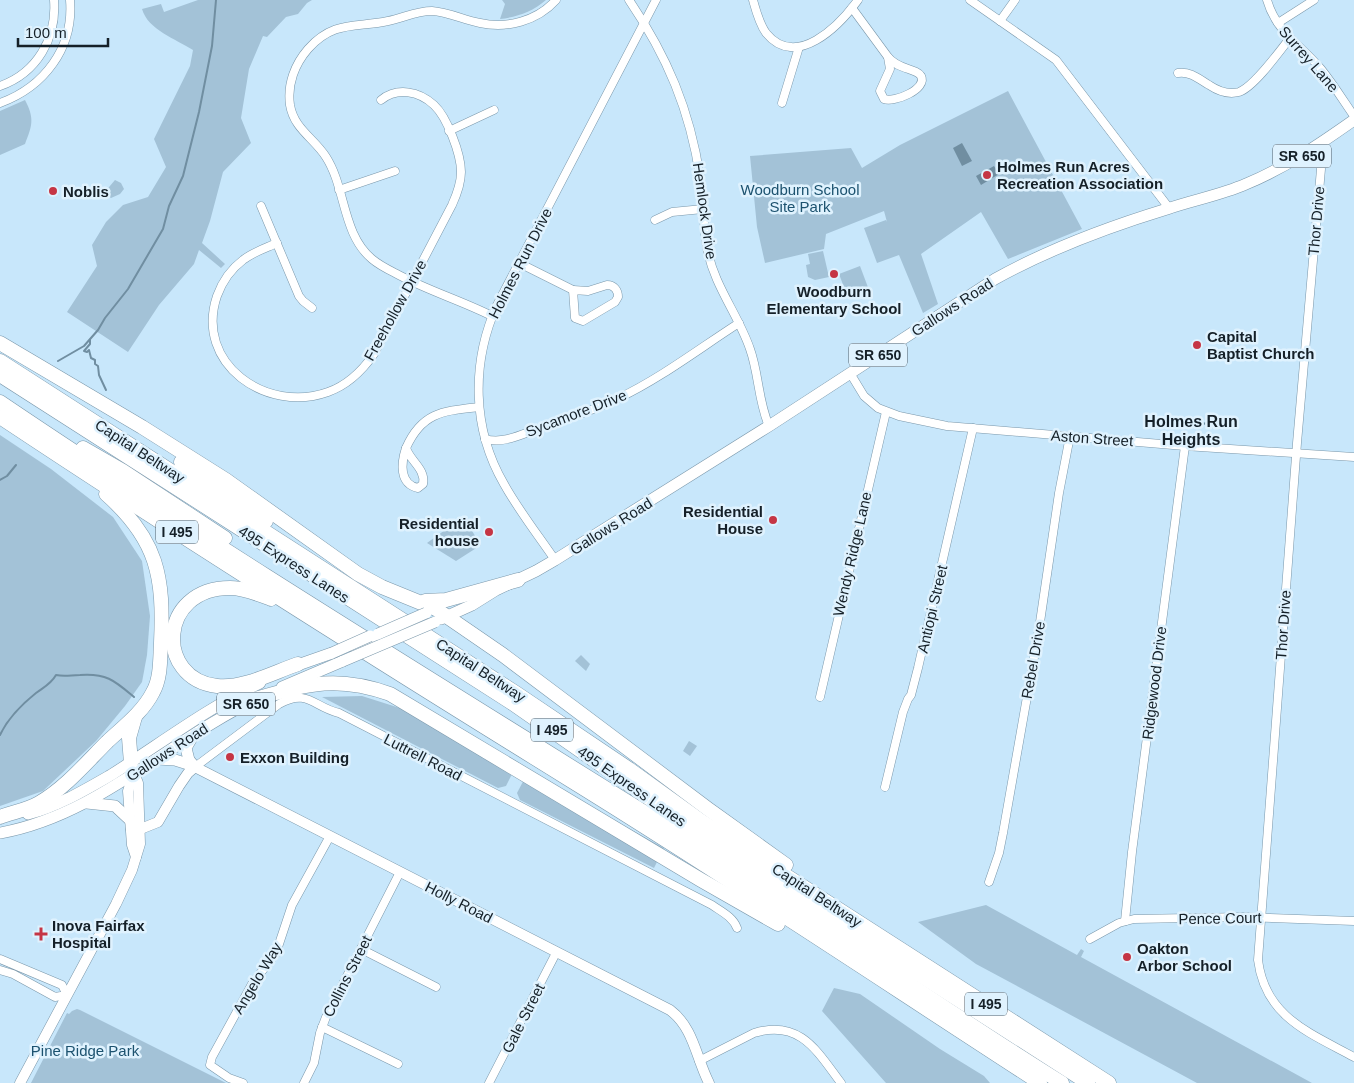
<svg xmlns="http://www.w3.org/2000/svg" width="1354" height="1083" font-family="Helvetica,sans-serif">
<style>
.green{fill:#a3c2d7}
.water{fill:#708ea1}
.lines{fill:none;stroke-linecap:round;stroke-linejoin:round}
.stream{stroke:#708ea1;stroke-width:2}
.street-casing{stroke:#7a97aa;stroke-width:9}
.secondary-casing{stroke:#7a97aa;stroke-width:11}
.primary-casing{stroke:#7a97aa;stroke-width:12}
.highway-casing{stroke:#7a97aa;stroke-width:15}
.street{stroke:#fff;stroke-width:8}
.secondary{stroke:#fff;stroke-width:10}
.primary{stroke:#fff;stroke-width:11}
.highway{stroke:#fff;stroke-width:14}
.primary-bridge-casing{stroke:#7a97aa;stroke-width:12;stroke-linecap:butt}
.primary-bridge{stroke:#fff;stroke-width:11}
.poi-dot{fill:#c53544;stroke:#dff2fe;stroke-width:2}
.labels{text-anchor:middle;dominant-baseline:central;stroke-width:5;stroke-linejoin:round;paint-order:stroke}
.shield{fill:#dff2fe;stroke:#525f68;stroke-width:1}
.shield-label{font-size:14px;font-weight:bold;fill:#152028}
.street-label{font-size:15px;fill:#152028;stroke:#dff2fe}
.poi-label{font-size:15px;font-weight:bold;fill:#152028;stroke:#dff2fe;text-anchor:start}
.park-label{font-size:15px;fill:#1c526f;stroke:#dff2fe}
.neighbourhood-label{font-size:16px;font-weight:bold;fill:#152028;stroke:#dff2fe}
</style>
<rect width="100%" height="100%" fill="#c8e7fb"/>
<g class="green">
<path d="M198,0H312L307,3L298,14L286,17L267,37L263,36L249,69L241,118L251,143L223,172L210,221L202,243L225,264L221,268L199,250L194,264L159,305L128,352L67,312L97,266L92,245L106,222L123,205L148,197L166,167L154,139L190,66L193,50C176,39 148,30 142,9L161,4L164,12Z"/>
<path d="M502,0H546C532,12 517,17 500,19L505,4Z"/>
<polygon points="1008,91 1082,229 1008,259 981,212 921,254 938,304 923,313 899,255 877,263 864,228 886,220 887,222 884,211 826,234 824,249 765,263 757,227 750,156 851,148 862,168 900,145"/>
<path d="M25,100C35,119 32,126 25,144L0,155V111Z"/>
<polygon points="115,180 121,183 124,189 120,194 111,198 104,193"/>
<polygon points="823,251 829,277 815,280 808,277 806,265 810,264 808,254"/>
<polygon points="860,266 869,290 848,298 839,274"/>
<polygon points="0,435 51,469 113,517 142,561 150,616 147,655 142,682 125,706 96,741 43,791 0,806"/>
<polygon points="463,517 481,545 456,561 427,543"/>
<polygon points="581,655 590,664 586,671 575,661"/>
<polygon points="362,696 406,710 516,766 506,786 498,788 322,697"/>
<polygon points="689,741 697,746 690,756 683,751"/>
<polygon points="528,772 664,848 654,868 520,800 517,793"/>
<polygon points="986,905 1077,955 1081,949 1084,951 1081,957 1312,1083 1197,1083 976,964 918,922"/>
<polygon points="834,988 860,994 940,1049 984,1076 990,1083 886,1083 822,1011"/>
<polygon points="77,1009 80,1010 226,1083 31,1083 67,1013 69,1014 72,1011"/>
</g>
<g class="water">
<polygon points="962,143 972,161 962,166 953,148"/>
<polygon points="994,166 999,174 981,185 976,176"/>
</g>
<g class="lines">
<g class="stream">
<polyline points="90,340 90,344 84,351 87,352 89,350 91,358 95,360 95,364 98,366 99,375 106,390"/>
<polyline points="58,361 84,346 98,330 105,318 128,289 163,229 169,206 183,176 199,112 212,46 216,0"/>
<polyline points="1177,427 1198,426 1206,423"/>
<polyline points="0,480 7,476 16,465"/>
<path d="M0,735C8,718 21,705 36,693C44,687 51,684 56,675C65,677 71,675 80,675C107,673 115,681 134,697"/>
</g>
<g class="street-casing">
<g id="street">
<path d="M629,0C667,56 690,110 700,177C704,201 703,225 707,248C714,286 738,314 750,349C759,374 758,401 769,426"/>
<path d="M753,0C756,11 759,23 766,33C796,70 839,26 858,0"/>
<polyline points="970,0 1056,60 1169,208"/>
<path d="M1267,0C1276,32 1301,45 1321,69C1333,84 1343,100 1354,116"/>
<polyline points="852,8 888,57"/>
<polyline points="1000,21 1015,0"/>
<polyline points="1278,23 1314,0"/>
<path d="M888,57C898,70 916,68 921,76C928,89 894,103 884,99L880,91L890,69Z"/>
<path d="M1178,73C1190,71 1199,79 1209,85C1218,91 1228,95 1239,92C1254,87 1279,52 1290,38"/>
<path d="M0,86C37,73 57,38 54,0"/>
<path d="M0,103C44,87 74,48 70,0"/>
<polyline points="782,103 799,47"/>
<polyline points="449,131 494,110"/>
<path d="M1315,147L1321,169L1297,443L1258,960C1265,1017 1310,1033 1354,1057"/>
<polyline points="339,190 395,171"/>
<polyline points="261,206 299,296 303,301 312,308"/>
<polyline points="655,220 672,212 703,209"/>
<path d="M277,243C266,248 253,252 243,260C231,269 222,282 217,296C194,364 267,414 328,392C348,385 362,371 374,354L452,205C457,194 461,184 461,172C461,154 447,117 434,105C419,91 397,87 381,100"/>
<polyline points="519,263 573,290"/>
<path d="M607,285C614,285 618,290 618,297L615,302L583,321L575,318L573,290L588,291Z"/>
<path d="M492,316C460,300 426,290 395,273C387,269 379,265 372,259C342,234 346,188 326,157C314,138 294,129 290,105C287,84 295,64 308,49C334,20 356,28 388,21C403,18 416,11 432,11C448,12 464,20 480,23C507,29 537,21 556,0"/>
<polyline points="850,373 864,396 878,408 899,416 947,426 1185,446 1354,457"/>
<path d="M485,439C503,444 520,435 537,429C565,420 592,411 619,398C661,378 700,348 739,323"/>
<path d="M406,448C410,461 426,469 423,484L418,488C399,484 401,463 406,448Z"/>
<path d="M406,448C422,412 443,411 479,407"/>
<path d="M555,560C538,535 519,511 504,484C472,429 471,363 497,305L656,0"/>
<polyline points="820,697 886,412"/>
<path d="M195,767L279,704C308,688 313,707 339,713L712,905C722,912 733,917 737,928"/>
<polyline points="885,787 903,712 908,699 911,695 918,668 973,428"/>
<polyline points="989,882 999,853 1003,833 1039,629 1059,493 1070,436"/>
<polyline points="1125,921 1132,852 1185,446"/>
<polyline points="1090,939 1119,923 1134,919 1245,917 1354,921"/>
<polyline points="361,949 436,987"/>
<polyline points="0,959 62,985 67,995 55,997 13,974 0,970"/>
<polyline points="322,1027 398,1064"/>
<path d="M699,1061L754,1033C800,1019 817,1051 841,1083"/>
<polyline points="243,1083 229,1078 210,1065 212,1057 252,984 276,953 292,905 330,836"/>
<polyline points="304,1083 314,1063 320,1033 326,1017 400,872"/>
<polyline points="489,1083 556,953"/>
</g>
</g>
<g class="secondary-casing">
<g id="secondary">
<polyline points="134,773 128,791 132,845 136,857"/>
<path d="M131,829L143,828L158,822L179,786L188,773L195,767L670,1010C694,1028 696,1058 709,1083"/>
<polyline points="20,1083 116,904 132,870 140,844 138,783 134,773"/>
</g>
</g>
<g class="primary-casing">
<g id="primary">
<path d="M441,619L472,605L496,590L536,571L555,560L769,426L995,279C1049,249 1108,227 1167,209C1193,200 1221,195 1246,184C1285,168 1320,144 1354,120"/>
<polyline points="292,667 332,653"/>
<polyline points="282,687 343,661"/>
<polyline points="193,736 186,748 189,760 195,767"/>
<polyline points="157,759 175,760 194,766"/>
<polyline points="87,803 115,806 130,820"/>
<path d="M28,814C58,806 85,790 111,775C160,744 207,708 260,683"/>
<path d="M0,833C100,815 172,737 263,696"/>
</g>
</g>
<g class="highway-casing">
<g id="highway">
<polyline points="0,343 142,427 226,480 358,574 382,587 436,609 503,655 708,809 786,865"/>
<polyline points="0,361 516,693 629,769 701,821 1109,1083"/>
<polyline points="0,375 512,703 703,836 1088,1083"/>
<path d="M0,402C228,556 462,698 695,844C819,921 938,1006 1062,1083"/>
<path d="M0,417C188,542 379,662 570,780C729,878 884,982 1040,1083"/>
<polyline points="83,448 123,471 225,538"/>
<polyline points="181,462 266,521"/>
<path d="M271,599C258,594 244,588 230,588C158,588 155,679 217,686C243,689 274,672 298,664"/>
<polyline points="425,601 446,600 518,580"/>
<path d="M255,699C308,684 336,675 390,694L701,880L778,924"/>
<polyline points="131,763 129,738 135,717"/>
<path d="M0,817C13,812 27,810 39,803C65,788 86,763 107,742C123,727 143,712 153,692C161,678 160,659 161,643C164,577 158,540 106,494"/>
</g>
</g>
<use href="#street" class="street"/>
<use href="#secondary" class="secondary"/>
<use href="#primary" class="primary"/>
<use href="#highway" class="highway"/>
<g class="primary-bridge-casing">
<g id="primary-bridge">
<polyline points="378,634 426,613"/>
<polyline points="332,653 370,636"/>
<polyline points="343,661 435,622"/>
</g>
</g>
<use href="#primary-bridge" class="primary-bridge"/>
</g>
<g class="poi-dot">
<circle cx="987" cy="175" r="5"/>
<circle cx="53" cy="191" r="5"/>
<circle cx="834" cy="274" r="5"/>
<circle cx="1197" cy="345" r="5"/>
<circle cx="773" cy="520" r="5"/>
<circle cx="489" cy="532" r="5"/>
<circle cx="230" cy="757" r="5"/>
<path d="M38.5 926.5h5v5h5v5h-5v5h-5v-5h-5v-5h5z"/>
<circle cx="1127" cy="957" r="5"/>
</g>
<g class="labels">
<g class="shield">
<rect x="1273" y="144.5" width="58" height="23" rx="4"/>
<rect x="849" y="343.5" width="58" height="23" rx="4"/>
<rect x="156" y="520.5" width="42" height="23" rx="4"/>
<rect x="217" y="692.5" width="58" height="23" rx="4"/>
<rect x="531" y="718.5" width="42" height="23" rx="4"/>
<rect x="965" y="992.5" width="42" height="23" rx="4"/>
</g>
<g class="shield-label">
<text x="1302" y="156">SR 650</text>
<text x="878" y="355">SR 650</text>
<text x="177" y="532">I 495</text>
<text x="246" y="704">SR 650</text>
<text x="552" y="730">I 495</text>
<text x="986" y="1004">I 495</text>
</g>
<g class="street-label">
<text transform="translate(1309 59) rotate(49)">Surrey Lane</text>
<text transform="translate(705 211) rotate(82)">Hemlock Drive</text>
<text transform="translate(1316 221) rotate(-85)">Thor Drive</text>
<text transform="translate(520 263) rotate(-63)">Holmes Run Drive</text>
<text transform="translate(952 307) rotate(-33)">Gallows Road</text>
<text transform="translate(395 310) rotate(-61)">Freehollow Drive</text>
<text transform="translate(576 413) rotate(-21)">Sycamore Drive</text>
<text transform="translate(1092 438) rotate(4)">Aston Street</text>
<text transform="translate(140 451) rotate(33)">Capital Beltway</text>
<text transform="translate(611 526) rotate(-32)">Gallows Road</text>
<text transform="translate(852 554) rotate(-77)">Wendy Ridge Lane</text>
<text transform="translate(294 564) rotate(33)">495 Express Lanes</text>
<text transform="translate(932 609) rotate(-77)">Antiopi Street</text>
<text transform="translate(1283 625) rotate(-86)">Thor Drive</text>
<text transform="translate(1033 660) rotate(-80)">Rebel Drive</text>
<text transform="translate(481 670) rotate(33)">Capital Beltway</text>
<text transform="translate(1154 683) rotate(-83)">Ridgewood Drive</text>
<text transform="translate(167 752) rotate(-33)">Gallows Road</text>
<text transform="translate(423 757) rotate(27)">Luttrell Road</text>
<text transform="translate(632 786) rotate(35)">495 Express Lanes</text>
<text transform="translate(817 895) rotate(33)">Capital Beltway</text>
<text transform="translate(459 902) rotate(27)">Holly Road</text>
<text transform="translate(1220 918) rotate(-1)">Pence Court</text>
<text transform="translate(347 976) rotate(-63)">Collins Street</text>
<text transform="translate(257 978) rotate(-59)">Angelo Way</text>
<text transform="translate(523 1018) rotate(-63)">Gale Street</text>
</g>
<g class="poi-label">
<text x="997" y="166">Holmes Run Acres<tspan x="997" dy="17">Recreation Association</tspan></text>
<text x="63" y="191">Noblis</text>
<text x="834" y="291" text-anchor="middle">Woodburn<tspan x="834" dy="17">Elementary School</tspan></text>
<text x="1207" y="336">Capital<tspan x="1207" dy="17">Baptist Church</tspan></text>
<text x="763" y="511" text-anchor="end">Residential<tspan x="763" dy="17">House</tspan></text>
<text x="479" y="523" text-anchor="end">Residential<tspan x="479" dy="17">house</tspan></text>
<text x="240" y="757">Exxon Building</text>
<text x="52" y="925">Inova Fairfax<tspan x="52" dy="17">Hospital</tspan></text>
<text x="1137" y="948">Oakton<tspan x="1137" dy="17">Arbor School</tspan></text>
</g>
<g class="park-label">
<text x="800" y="189">Woodburn School<tspan x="800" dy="17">Site Park</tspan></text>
<text x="85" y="1050">Pine Ridge Park</text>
</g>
<g class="neighbourhood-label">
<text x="1191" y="421">Holmes Run<tspan x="1191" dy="18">Heights</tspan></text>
</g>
</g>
<path d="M18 38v8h90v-8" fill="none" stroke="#152028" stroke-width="2.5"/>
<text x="25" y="38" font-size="15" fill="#152028" stroke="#dff2fe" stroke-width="4" paint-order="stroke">100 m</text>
</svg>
